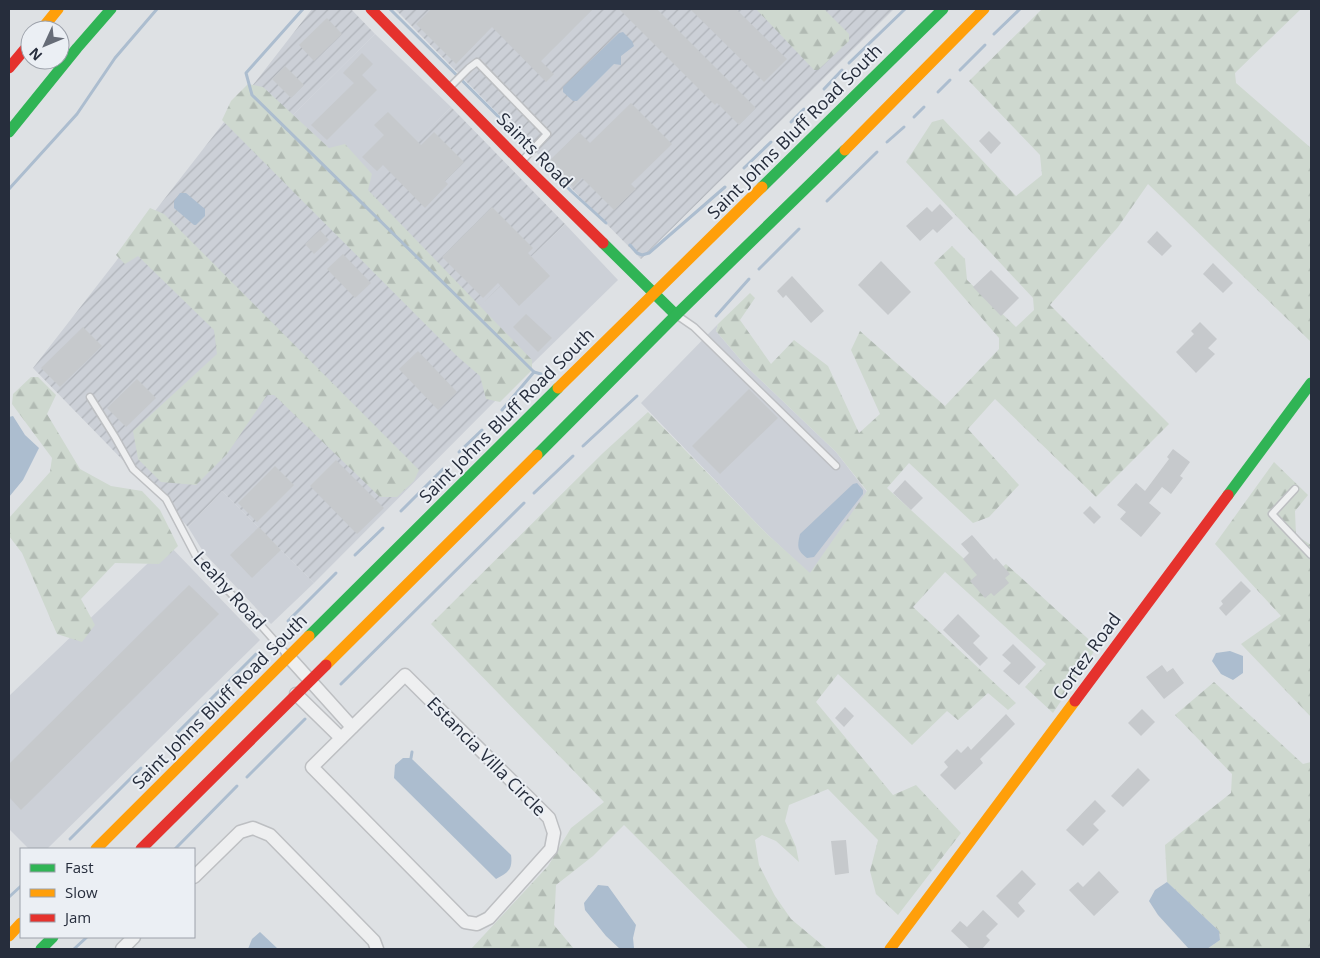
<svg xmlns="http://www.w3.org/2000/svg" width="1320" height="958" font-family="'Open Sans',sans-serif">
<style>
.built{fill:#ccd0d7}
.industrial{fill:url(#industrial-furrows)}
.forest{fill:url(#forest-firs)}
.water{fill:#acbdcf}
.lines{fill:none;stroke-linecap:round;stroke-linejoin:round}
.stream{stroke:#acbdcf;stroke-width:3}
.building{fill:#c6c9cc}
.lane-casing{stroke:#bdbfc2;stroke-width:9}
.street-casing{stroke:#bdbfc2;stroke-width:15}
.lane{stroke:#eeeff0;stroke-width:6}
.street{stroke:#eeeff0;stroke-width:12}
.fast{stroke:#30b455;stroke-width:11}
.slow{stroke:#ff9f0a;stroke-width:11}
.jam{stroke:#e5322d;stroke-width:11}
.labels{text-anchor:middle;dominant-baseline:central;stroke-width:4;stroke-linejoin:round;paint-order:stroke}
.street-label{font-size:18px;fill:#262d3c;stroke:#ebeff4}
</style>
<defs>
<pattern id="industrial-furrows" width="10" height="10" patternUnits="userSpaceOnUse" patternTransform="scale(1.25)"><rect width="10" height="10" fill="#ccd0d7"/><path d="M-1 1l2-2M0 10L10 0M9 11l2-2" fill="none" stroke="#afb3b9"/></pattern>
<pattern id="forest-firs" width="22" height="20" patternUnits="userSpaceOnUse" patternTransform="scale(1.25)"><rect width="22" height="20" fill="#ced8cf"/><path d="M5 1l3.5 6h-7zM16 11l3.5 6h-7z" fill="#b1bab3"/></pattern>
</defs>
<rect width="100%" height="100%" fill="#dee1e4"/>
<g class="built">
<polygon points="375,34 451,107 363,197 289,119"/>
<polygon points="565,224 618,280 531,365 477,309"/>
<polygon points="718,324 716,331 745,365 836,452 867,492 810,574 767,534 641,403"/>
<polygon points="222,491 314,583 271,624 204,553 188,527"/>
<polygon points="168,544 260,640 47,849 29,849 9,829 9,696"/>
</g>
<g class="industrial">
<polygon points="312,9 351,9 375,34 289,119 363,196 451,107 565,224 477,309 531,365 314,583 222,491 188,527 33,368"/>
<polygon points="395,9 894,9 641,259"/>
</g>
<g class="forest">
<polygon points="756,9 824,9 849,34 849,41 818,70 814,70"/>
<polygon points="1042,9 1301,9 1235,73 1236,83 1311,148 1311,342 1148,184 1118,227 1050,305 1169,424 1096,497 995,399 968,429 1019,485 989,517 973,523 909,463 887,488 986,579 1006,564 1097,647 1053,713 1025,687 1046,664 945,572 913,607 1016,703 1008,710 988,693 958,720 947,711 912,745 838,674 816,702 893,795 916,785 961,833 898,915 876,894 870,871 878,840 828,789 789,805 785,821 796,847 799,862 776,841 762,835 755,840 759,865 775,896 791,919 827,949 749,949 624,825 593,856 556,885 554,925 574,949 471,949 548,866 571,828 604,802 431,624 603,453 648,412 767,534 810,573 867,491 836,452 745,365 716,331 718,324 750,293 755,298 740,320 771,364 794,340 828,366 859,433 880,414 851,350 860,331 945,406 999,349 999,338 934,263 952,246 965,259 967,280 1016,327 1034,310 1033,298 906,162 932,122 943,119 1016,196 1042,175 1040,155 969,81"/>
<polygon points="248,84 263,87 329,148 345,144 372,174 368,190 532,360 532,370 500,402 486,399 480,376 457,356 222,120 231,101"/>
<polygon points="150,208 164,214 419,470 414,481 397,497 380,497 274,395 267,395 227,454 196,485 161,482 138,459 133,431 217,354 214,330 138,256 125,264 116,255"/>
<polygon points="31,377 38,377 56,395 47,414 80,469 111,486 142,491 160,510 178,546 159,564 115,563 81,599 95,625 82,642 57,634 22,553 9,536 9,518 50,472 52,458 12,404 13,394"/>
<polygon points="1274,462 1308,495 1295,511 1296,535 1311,545 1311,717 1241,644 1281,616 1215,544"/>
<polygon points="1214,682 1303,764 1311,762 1311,949 1207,949 1220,940 1219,931 1167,882 1165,845 1231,793 1232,774 1175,715"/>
</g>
<g class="water">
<polygon points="623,32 632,41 634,46 621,56 621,65 614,64 577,101 573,101 563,92 563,87 619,33"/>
<polygon points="180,193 186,193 205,209 205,216 196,225 194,225 174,208 174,201"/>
<polygon points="13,416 25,435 39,448 23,480 9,497 9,417"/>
<path d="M857,483L863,490V494L814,557L807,558C797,550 797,547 800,534L853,484Z"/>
<polygon points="1230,651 1243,656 1243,673 1233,680 1221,674 1212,661 1216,653"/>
<path d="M403,758H411L511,855C513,869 508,873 496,879L394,778L395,765Z"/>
<polygon points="1167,882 1219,931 1220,940 1207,949 1189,949 1158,915 1149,901 1155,890"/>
<polygon points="598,885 608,886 636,925 633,938 634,948 632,949 620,949 606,936 585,910 584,903"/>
<polygon points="260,932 278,949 248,949 252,939"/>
</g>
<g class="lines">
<g class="stream">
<polyline points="303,9 246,73 252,95 534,372"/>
<polyline points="390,9 521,139"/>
<polyline points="994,34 1020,9"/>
<polyline points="849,63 905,9"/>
<polyline points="960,70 985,45"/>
<polyline points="824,89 842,70"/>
<polyline points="938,92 950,80"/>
<polyline points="914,117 924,107"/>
<polyline points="791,122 804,109"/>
<polyline points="887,142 904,127"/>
<polyline points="539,158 571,191 606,223"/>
<polyline points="744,168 771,142"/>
<polyline points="9,189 77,114 115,58 157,9"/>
<polyline points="827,201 877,152"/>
<polyline points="630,245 637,253 642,255 649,253 725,187"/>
<polyline points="759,269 799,229"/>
<polyline points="716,316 749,279"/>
<polyline points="502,410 534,372 541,374"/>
<polyline points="583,446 637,396"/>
<polyline points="459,452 482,430"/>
<polyline points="534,493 573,456"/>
<polyline points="401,511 443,469"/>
<polyline points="355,555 383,528"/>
<polyline points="288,621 336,573"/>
<polyline points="341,684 524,503"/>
<polyline points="178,732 256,654"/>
<polyline points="411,758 412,752"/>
<polyline points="247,777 305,719"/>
<polyline points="70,839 141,768"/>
<polyline points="175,849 237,786"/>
<polyline points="9,897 21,886"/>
<polyline points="74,949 87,937"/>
</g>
</g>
<g class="building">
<polygon points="431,9 593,9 541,61 554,74 546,82 492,27 456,64 416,24"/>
<polygon points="619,9 657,9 756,108 739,125 717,103 715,105"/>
<polygon points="690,9 736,9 787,59 764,82"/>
<polygon points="327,18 342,34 314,61 299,45"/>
<polygon points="362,53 373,64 362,75 377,90 327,140 311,125 354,83 343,73"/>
<polygon points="285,66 304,85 291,98 272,79"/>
<polygon points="631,103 672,144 631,184 636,189 614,210 582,178 573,187 548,162 579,132 590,143"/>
<polygon points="388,112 421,145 434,132 464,162 445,181 448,184 425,208 383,165 377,171 362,157 384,135 374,125"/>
<polygon points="989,131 1001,143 991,154 979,141"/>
<polygon points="940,204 953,218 937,233 933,229 920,241 906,226 927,207 932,212"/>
<polygon points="492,207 533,248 528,253 550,276 519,306 498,283 483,298 442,257"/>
<polygon points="320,230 329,240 314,254 305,244"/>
<polygon points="1157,231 1172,246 1162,256 1147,242"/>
<polygon points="343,254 371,283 355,298 327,269"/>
<polygon points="881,261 911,292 888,315 858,285"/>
<polygon points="1213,263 1233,283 1223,293 1203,274"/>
<polygon points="991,270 1019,298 1001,316 973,287"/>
<polygon points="792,276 824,311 811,323 786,295 783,298 777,291"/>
<polygon points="526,314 552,338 538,352 513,327"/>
<polygon points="1200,322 1217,339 1208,348 1215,354 1196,373 1176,352 1194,334 1191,331"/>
<polygon points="83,327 102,346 60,387 41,368"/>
<polygon points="418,351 457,392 438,410 399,369"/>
<polygon points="137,379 156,398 126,427 107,408"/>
<polygon points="749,389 778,418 720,474 692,446"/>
<polygon points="1173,449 1190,462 1180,476 1183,478 1171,494 1162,487 1149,503 1161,513 1141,537 1120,519 1126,512 1117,505 1136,483 1145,491 1169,459 1167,457"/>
<polygon points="336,460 384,508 357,534 310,486"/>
<polygon points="275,466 294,485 257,522 238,503"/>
<polygon points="905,480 923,498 911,510 893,493"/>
<polygon points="1090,506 1101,517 1094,524 1083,513"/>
<polygon points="259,527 281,550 252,578 230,555"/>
<polygon points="972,535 994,560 996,558 1010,574 1005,578 1009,583 994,596 991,593 985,598 970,581 977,575 963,559 969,553 961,544"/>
<polygon points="1241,581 1251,591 1226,616 1219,608 1223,604 1221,601"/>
<polygon points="189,585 219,614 21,810 9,797 9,764"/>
<polygon points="958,614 980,636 973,643 988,658 980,666 943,630"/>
<polygon points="1013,644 1036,667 1019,685 1003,671 1011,663 1002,655"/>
<polygon points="1162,665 1167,672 1173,668 1184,683 1164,699 1146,677"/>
<polygon points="845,707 854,716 844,727 835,718"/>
<polygon points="1142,709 1155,722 1141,736 1128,723"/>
<polygon points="1006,714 1015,724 980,759 983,763 955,790 940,775 948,767 944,762 957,749 961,753 968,746 971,750"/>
<polygon points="1138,768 1150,780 1123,807 1111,796"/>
<polygon points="1095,800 1106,811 1093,824 1099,830 1083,846 1066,830"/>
<polygon points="846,840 849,873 835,875 831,841"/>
<polygon points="1022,870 1036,884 1018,903 1025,911 1018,918 996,896"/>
<polygon points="1099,871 1119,892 1094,916 1069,890 1078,882 1083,887"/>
<polygon points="983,910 998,924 986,936 990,940 982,949 970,949 951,931 960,921 967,927"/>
</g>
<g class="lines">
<g class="lane-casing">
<g id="lane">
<polyline points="449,88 469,68 477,62 547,134 522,161"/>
<polyline points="678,316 694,327 836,466"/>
<polyline points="90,397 115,437 133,469 166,499 198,560 250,613 288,656"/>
<polyline points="1295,489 1272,514 1311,555"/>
</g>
</g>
<g class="street-casing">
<g id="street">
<polyline points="288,656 352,727"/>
<polygon points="405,675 549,818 554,833 551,849 489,918 477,924 465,922 312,767"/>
<polyline points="296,694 341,738"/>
<polyline points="194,877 240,832 253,828 270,835 374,941 377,949"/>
<polyline points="122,949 134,937"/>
</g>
</g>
<use href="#lane" class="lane"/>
<use href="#street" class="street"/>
<g class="fast">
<polyline points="9,132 77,48 111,9"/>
<polyline points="762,187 943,9"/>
<polyline points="603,243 676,315"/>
<polyline points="537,455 676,315 845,150"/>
<polyline points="1228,495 1311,383"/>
<polyline points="309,636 558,388"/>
<polyline points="41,949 53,937"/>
</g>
<g class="slow">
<polyline points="41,30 58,9"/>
<polyline points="845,150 984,9"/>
<polyline points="558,388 762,187"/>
<polyline points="326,665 537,455"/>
<polyline points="96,849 309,636"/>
<polyline points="9,936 21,923"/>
<polyline points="890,949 1075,701"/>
</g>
<g class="jam">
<polyline points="371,9 521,162 603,243"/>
<polyline points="9,68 30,43"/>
<polyline points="1075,701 1228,495"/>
<polyline points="141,849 326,665"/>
</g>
</g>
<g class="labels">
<g class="street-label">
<text transform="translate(794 131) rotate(-45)">Saint Johns Bluff Road South</text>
<text transform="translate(535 150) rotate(45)">Saints Road</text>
<text transform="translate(506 415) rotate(-45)">Saint Johns Bluff Road South</text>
<text transform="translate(230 590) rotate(48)">Leahy Road</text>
<text transform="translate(1086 656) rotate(-54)">Cortez Road</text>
<text transform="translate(219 701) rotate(-45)">Saint Johns Bluff Road South</text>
<text transform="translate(487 756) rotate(45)">Estancia Villa Circle</text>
</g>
</g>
<rect width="1320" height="958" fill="none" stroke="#262d3c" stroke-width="20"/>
<rect x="20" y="848" width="175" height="90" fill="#ebeff4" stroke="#9ca1aa"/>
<rect x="30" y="864" width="25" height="8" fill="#30b455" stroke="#9ca1aa"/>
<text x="65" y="873" font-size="15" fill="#262d3c">Fast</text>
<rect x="30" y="889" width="25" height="8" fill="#ff9f0a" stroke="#9ca1aa"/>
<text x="65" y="898" font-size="15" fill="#262d3c">Slow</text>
<rect x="30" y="914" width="25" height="8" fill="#e5322d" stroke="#9ca1aa"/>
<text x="65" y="923" font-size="15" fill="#262d3c">Jam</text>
<g transform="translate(45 45) rotate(226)"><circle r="24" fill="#ebeff4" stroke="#9ca1aa"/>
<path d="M0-4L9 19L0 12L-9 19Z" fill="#666c77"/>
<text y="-8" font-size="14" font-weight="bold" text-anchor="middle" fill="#262d3c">N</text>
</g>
</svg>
